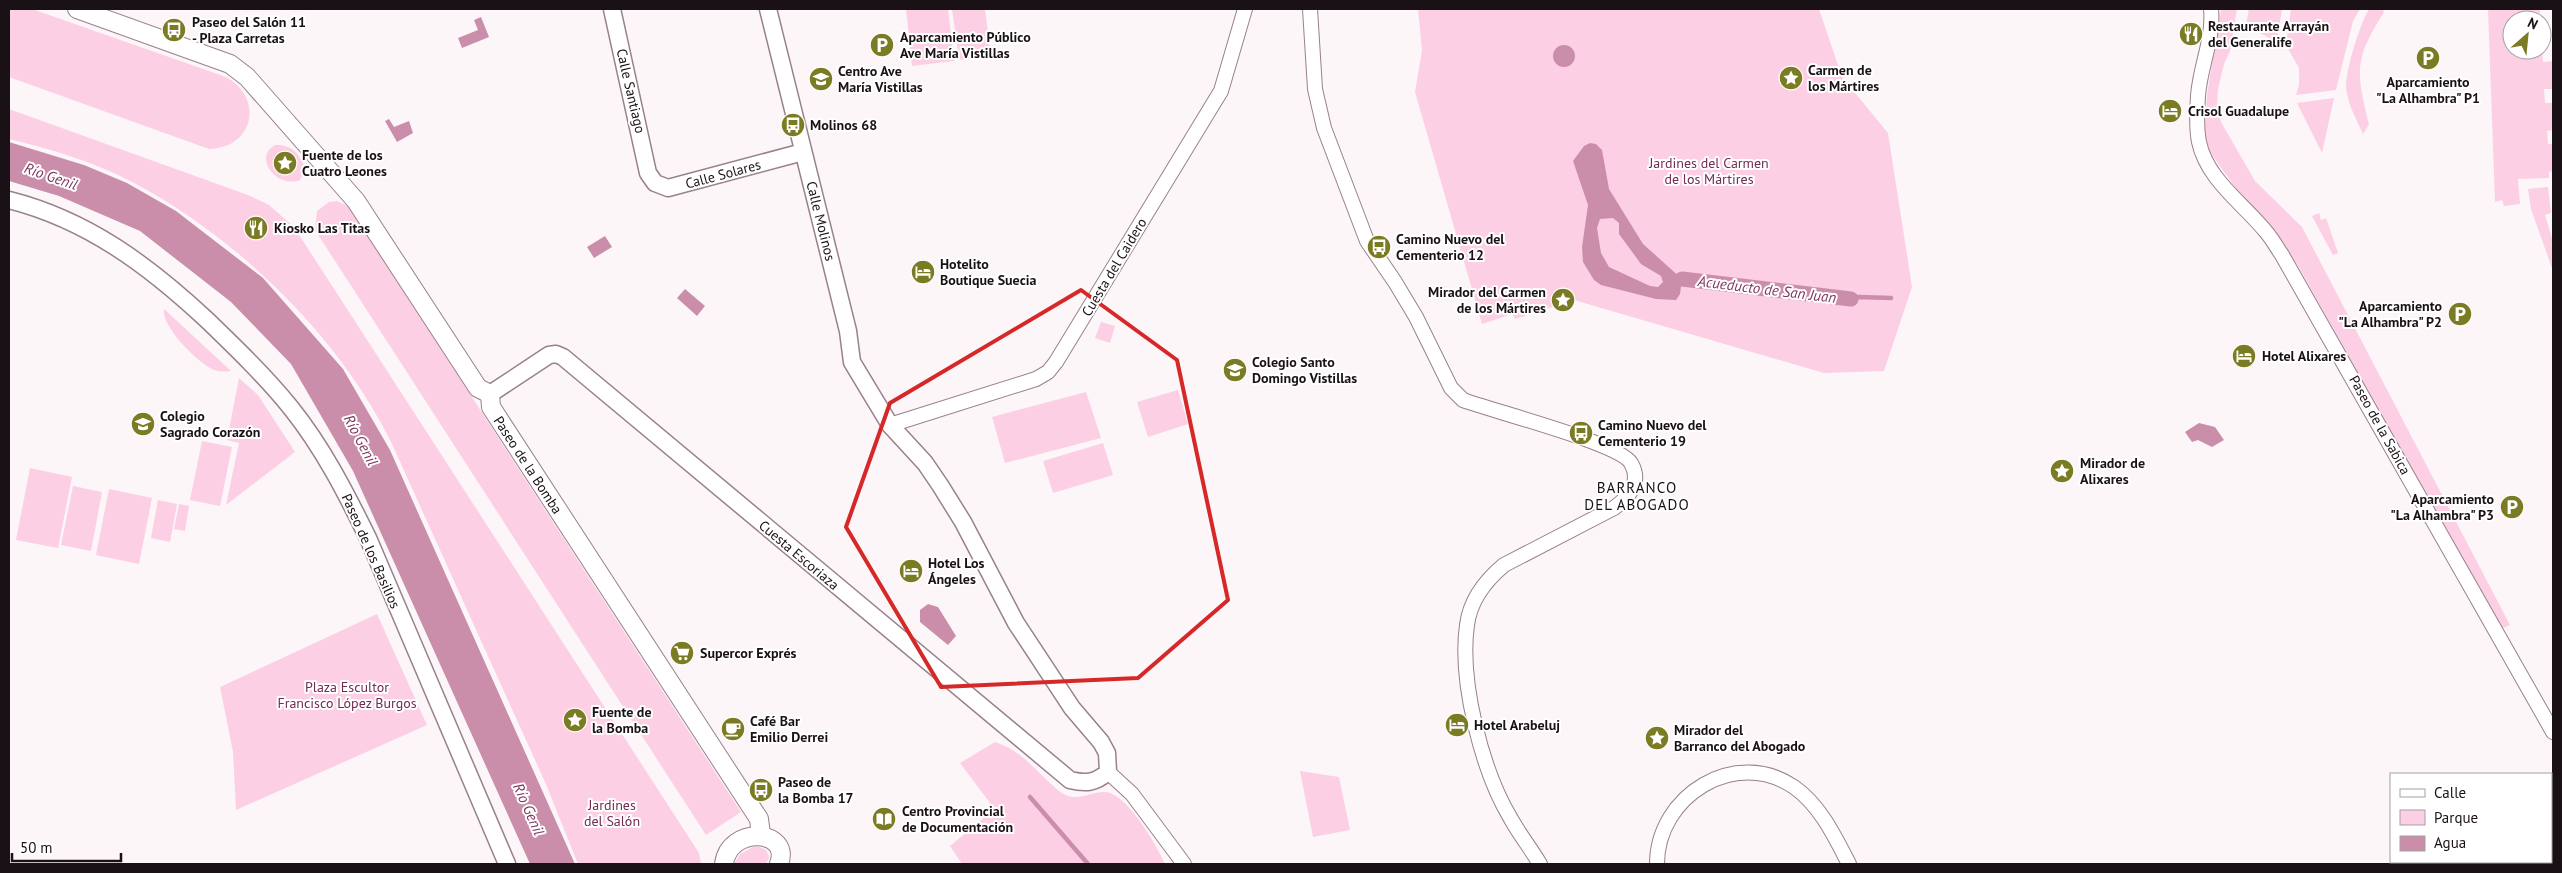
<svg xmlns="http://www.w3.org/2000/svg" width="2562" height="873" font-family="'PT Sans',sans-serif">
<style>
.green{fill:#fccfe4}
.water{fill:#ca8eab;fill-rule:evenodd}
.lines{fill:none;stroke-linecap:round;stroke-linejoin:round}
.stream{stroke:#ca8eab;stroke-width:4.5}
.canal{stroke:#ca8eab;stroke-width:15}
.tertiary-casing{stroke:#98818b;stroke-width:16}
.secondary-casing{stroke:#98818b;stroke-width:19}
.primary-casing{stroke:#98818b;stroke-width:20}
.tertiary{stroke:#fff;stroke-width:14}
.secondary{stroke:#fff;stroke-width:16}
.primary{stroke:#fff;stroke-width:18}
.marked{fill:none;stroke:#d62828;stroke-width:4;stroke-linejoin:round}
.labels{text-anchor:middle;dominant-baseline:central;stroke-width:4;stroke-linejoin:round;paint-order:stroke}
.poi-label{font-size:14px;font-weight:bold;fill:#191115;stroke:#fff;text-anchor:start}
.street-label{font-size:14px;fill:#191115;stroke:#fff}
.park-label{font-size:14px;fill:#722b53;stroke:#fff}
.water-label{font-size:15px;font-style:italic;fill:#7f375e;stroke:#fff}
.neighbourhood-label{font-size:15px;letter-spacing:1px;fill:#191115;stroke:#fff}
</style>
<rect width="100%" height="100%" fill="#fcf6f9"/>
<g class="green">
<path d="M9,9H32L226,77C265,99 253,148 209,149L9,77Z"/>
<polygon points="906,9 948,9 954,61 912,66"/>
<polygon points="952,9 985,9 991,57 959,60"/>
<polygon points="1418,9 1819,9 1842,77 1888,133 1912,287 1884,371 1824,373 1574,300 1515,319 1512,314 1482,324 1415,92 1422,51"/>
<polygon points="2221,9 2237,9 2230,51 2224,64 2218,89 2217,106 2221,122 2255,181 2302,227 2510,625 2501,629 2297,264 2245,201 2212,155 2206,141 2205,127 2207,95"/>
<polygon points="2249,9 2282,9 2277,42 2258,32 2245,30"/>
<polygon points="2291,9 2360,9 2353,21 2336,90 2296,95 2299,85 2299,68 2286,45"/>
<path d="M2369,9H2382L2384,12C2354,60 2356,70 2369,124L2363,134C2357,121 2350,108 2347,94C2342,78 2360,24 2369,9Z"/>
<polygon points="2488,9 2540,9 2540,20 2512,20 2512,50 2542,50 2542,48 2543,62 2553,61 2553,89 2544,89 2545,103 2553,103 2553,130 2547,131 2548,144 2553,144 2553,171 2549,172 2549,178 2518,179 2520,204 2504,206 2502,200 2495,202"/>
<polygon points="2334,98 2322,153 2297,103"/>
<path d="M9,109L248,195L269,205L294,227L699,853L701,864H578L545,782L392,444C340,337 238,238 134,183C95,162 51,149 9,139Z"/>
<path d="M275,145C291,144 301,154 305,169L300,180C278,189 252,158 275,145Z"/>
<polygon points="2548,187 2551,213 2545,215 2553,242 2553,271 2531,209 2528,189"/>
<polygon points="337,201 348,206 741,812 706,835 315,230 317,211 329,202"/>
<polygon points="2319,213 2321,220 2326,218 2338,253 2333,255 2312,216"/>
<path d="M164,309L231,371C224,372 218,372 212,369C196,361 161,326 164,309Z"/>
<polygon points="1101,322 1115,326 1110,343 1095,338"/>
<polygon points="239,378 258,395 295,452 226,505 239,443 227,440"/>
<polygon points="1178,390 1188,424 1148,437 1137,402"/>
<polygon points="1086,392 1101,438 1005,463 992,417"/>
<polygon points="202,441 232,447 220,506 190,500"/>
<polygon points="1103,443 1113,475 1053,493 1043,461"/>
<polygon points="30,468 72,477 58,548 16,540"/>
<polygon points="73,486 102,492 91,551 61,545"/>
<polygon points="109,489 152,498 139,564 96,555"/>
<polygon points="158,500 177,504 170,542 151,538"/>
<polygon points="179,504 189,506 185,531 174,529"/>
<polygon points="377,614 427,725 236,810 233,752 220,687"/>
<path d="M995,742C1022,750 1037,773 1058,790C1075,805 1089,791 1106,792C1127,794 1157,845 1165,864H962L950,846L992,811L990,803L960,763Z"/>
<polygon points="1300,771 1339,777 1350,830 1313,837"/>
<path d="M753,847C762,846 768,849 769,858L766,864H734L740,854Z"/>
</g>
<g class="water">
<polygon points="481,17 489,37 462,48 458,38 478,30 474,20"/>
<circle cx="1564" cy="56" r="11"/>
<polygon points="389,119 394,127 409,121 413,133 397,142 385,121"/>
<polygon points="9,142 84,165 127,183 176,211 263,278 343,369 390,450 575,864 530,864 353,471 291,364 231,302 140,231 59,196 9,181"/>
<path d="M1590,143L1596,144L1602,150L1609,189L1643,244L1682,279L1680,294L1676,300L1656,299L1601,285L1594,280L1583,262L1582,247L1588,205L1573,161L1584,146ZM1613,218L1619,223V234L1641,264L1661,276L1663,282L1658,287L1650,286L1609,267L1601,253L1597,228L1600,219Z"/>
<circle cx="285" cy="164" r="11"/>
<polygon points="605,236 612,247 594,258 587,247"/>
<polygon points="685,289 705,306 697,316 677,298"/>
<polygon points="2199,423 2215,427 2224,440 2212,447 2198,440 2192,442 2185,432"/>
<polygon points="928,604 938,607 956,636 948,645 920,622 920,610"/>
<circle cx="575" cy="719" r="9"/>
</g>
<g class="lines">
<g class="stream">
<polyline points="1851,299 1859,297 1891,298"/>
<polyline points="1030,797 1088,864"/>
</g>
<polyline class="canal" points="1682,279 1851,299"/>
<g class="tertiary-casing">
<g id="tertiary">
<path d="M1310,9L1315,89L1324,128L1367,241L1395,282L1416,317L1451,388L1463,400C1492,411 1619,443 1631,463C1642,482 1629,497 1614,508L1504,565C1486,580 1470,601 1467,625C1459,681 1482,771 1511,819C1520,835 1531,849 1540,864"/>
<path d="M2211,9C2214,39 2200,66 2198,96C2197,111 2196,127 2199,142C2207,180 2244,204 2267,233C2273,240 2277,248 2282,255L2553,732"/>
<polyline points="890,425 1036,379 1048,372 1056,362 1221,91 1245,9"/>
<polyline points="1108,772 1132,794 1184,864"/>
<polyline points="2551,856 2553,854"/>
<path d="M1657,864C1657,796 1735,747 1794,787C1820,805 1835,837 1849,864"/>
<polyline points="2532,864 2538,862"/>
</g>
</g>
<g class="secondary-casing">
<g id="secondary">
<polyline points="612,9 648,173 655,183 668,188 803,152"/>
<path d="M9,200C88,220 149,266 207,320C236,348 266,377 291,408C323,448 346,493 368,538L507,864"/>
<path d="M490,394L549,355L556,354L563,357L1070,780C1086,784 1095,783 1108,772L1107,753L1101,742L1072,708L1016,623L963,522L940,485L925,463L890,425L852,362L848,331L768,9"/>
</g>
</g>
<g class="primary-casing">
<g id="primary">
<polyline points="77,9 230,64 247,77 356,201 478,388 490,394 491,407 759,819 761,835"/>
<path d="M724,864C729,825 792,829 779,864"/>
</g>
</g>
<use href="#tertiary" class="tertiary"/>
<use href="#secondary" class="secondary"/>
<use href="#primary" class="primary"/>
</g>
<path class="marked" d="M1081,290L1177,360L1228,600L1138,678L941,687L846,527L890,403Z"/>
<defs>
<g id="bus-disc" transform="scale(1.25)"><circle r="9.5" fill="#7a7b23" stroke="#fff"/><path d="M-5-6H5V4H4V6H2V4H-2V6H-4V4H-5ZM-3.5-4V0h7V-4ZM-3.5 1.2v1.5H-2V1.2ZM2 1.2v1.5H3.5V1.2Z" fill="#fff"/></g>
<g id="restaurant-disc" transform="scale(1.25)"><circle r="9.5" fill="#7a7b23" stroke="#fff"/><path d="M-5-6h1v4h1v-4h1v4h1v-4h1v5L-1.5 .5V6h-2V.5L-5-1ZM5-6V6H3V1.5H1.5Q1.5-4 5-6Z" fill="#fff"/></g>
<g id="parking-disc" transform="scale(1.25)"><circle r="9.5" fill="#7a7b23" stroke="#fff"/><path d="M-3.5-5.5H1a3.5 3.5 0 0 1 0 7H-1V5.5H-3.5ZM-1-3.4V-.6H.8a1.4 1.4 0 0 0 0-2.8Z" fill="#fff"/></g>
<g id="sight-disc" transform="scale(1.25)"><circle r="9.5" fill="#7a7b23" stroke="#fff"/><path d="M0-6L1.8-2.2L6-1.7L2.9 1.2L3.7 5.4L0 3.3L-3.7 5.4L-2.9 1.2L-6-1.7L-1.8-2.2Z" fill="#fff"/></g>
<g id="school-disc" transform="scale(1.25)"><circle r="9.5" fill="#7a7b23" stroke="#fff"/><path d="M0-5L7-2L0 1L-7-2ZM-4 1L0 2.5L4 1V4Q0 6-4 4Z" fill="#fff"/></g>
<g id="hotel-disc" transform="scale(1.25)"><circle r="9.5" fill="#7a7b23" stroke="#fff"/><path d="M-6-4.5h1.5V1H6V5H4.5V3h-9V5H-6ZM-4 0a1.8 1.8 0 1 1 3.6 0ZM.5 0V-2.5h3Q6-2.5 6 0Z" fill="#fff"/></g>
<g id="supermarket-disc" transform="scale(1.25)"><circle r="9.5" fill="#7a7b23" stroke="#fff"/><path d="M-6-5.5h2.5l.6 2H6L4.5 2H-2.5L-4.4-4H-6ZM-1.5 3.2a1.3 1.3 0 1 0 .1 0ZM3 3.2a1.3 1.3 0 1 0 .1 0Z" fill="#fff"/></g>
<g id="cafe-disc" transform="scale(1.25)"><circle r="9.5" fill="#7a7b23" stroke="#fff"/><path d="M-5.5-4.5H6V0H3Q3 3.5 0 3.5H-2.5Q-5.5 3.5-5.5 0ZM3-3.2v2h1.7v-2ZM-6 4.5H4V6H-6Z" fill="#fff"/></g>
<g id="library-disc" transform="scale(1.25)"><circle r="9.5" fill="#7a7b23" stroke="#fff"/><path d="M-6-4Q-3-5.5-.7-3.5V5Q-3 3-6 4ZM6-4Q3-5.5 .7-3.5V5Q3 3 6 4Z" fill="#fff"/></g>
</defs>
<g fill-rule="evenodd">
<use href="#bus-disc" x="174" y="30"/>
<use href="#restaurant-disc" x="2191" y="34"/>
<use href="#parking-disc" x="882" y="45"/>
<use href="#parking-disc" x="2428" y="58"/>
<use href="#sight-disc" x="1791" y="78"/>
<use href="#school-disc" x="821" y="79"/>
<use href="#hotel-disc" x="2170" y="111"/>
<use href="#bus-disc" x="793" y="125"/>
<use href="#sight-disc" x="285" y="163"/>
<use href="#restaurant-disc" x="256" y="228"/>
<use href="#bus-disc" x="1379" y="247"/>
<use href="#hotel-disc" x="923" y="272"/>
<use href="#sight-disc" x="1563" y="300"/>
<use href="#parking-disc" x="2460" y="314"/>
<use href="#hotel-disc" x="2244" y="356"/>
<use href="#school-disc" x="1235" y="370"/>
<use href="#school-disc" x="143" y="424"/>
<use href="#bus-disc" x="1581" y="433"/>
<use href="#sight-disc" x="2062" y="471"/>
<use href="#parking-disc" x="2512" y="507"/>
<use href="#hotel-disc" x="911" y="571"/>
<use href="#supermarket-disc" x="682" y="653"/>
<use href="#sight-disc" x="575" y="720"/>
<use href="#hotel-disc" x="1457" y="725"/>
<use href="#cafe-disc" x="733" y="729"/>
<use href="#sight-disc" x="1657" y="738"/>
<use href="#bus-disc" x="761" y="790"/>
<use href="#library-disc" x="884" y="819"/>
</g>
<g class="labels">
<g class="poi-label">
<text x="192" y="22">Paseo del Salón 11<tspan x="192" dy="16">- Plaza Carretas</tspan></text>
<text x="2208" y="26">Restaurante Arrayán<tspan x="2208" dy="16">del Generalife</tspan></text>
<text x="900" y="37">Aparcamiento Público<tspan x="900" dy="16">Ave María Vistillas</tspan></text>
<text x="1808" y="70">Carmen de<tspan x="1808" dy="16">los Mártires</tspan></text>
<text x="838" y="71">Centro Ave<tspan x="838" dy="16">María Vistillas</tspan></text>
<text x="2428" y="82" text-anchor="middle">Aparcamiento<tspan x="2428" dy="16">"La Alhambra" P1</tspan></text>
<text x="2188" y="111">Crisol Guadalupe</text>
<text x="810" y="125">Molinos 68</text>
<text x="302" y="155">Fuente de los<tspan x="302" dy="16">Cuatro Leones</tspan></text>
<text x="274" y="228">Kiosko Las Titas</text>
<text x="1396" y="239">Camino Nuevo del<tspan x="1396" dy="16">Cementerio 12</tspan></text>
<text x="940" y="264">Hotelito<tspan x="940" dy="16">Boutique Suecia</tspan></text>
<text x="1546" y="292" text-anchor="end">Mirador del Carmen<tspan x="1546" dy="16">de los Mártires</tspan></text>
<text x="2442" y="306" text-anchor="end">Aparcamiento<tspan x="2442" dy="16">"La Alhambra" P2</tspan></text>
<text x="2262" y="356">Hotel Alixares</text>
<text x="1252" y="362">Colegio Santo<tspan x="1252" dy="16">Domingo Vistillas</tspan></text>
<text x="160" y="416">Colegio<tspan x="160" dy="16">Sagrado Corazón</tspan></text>
<text x="1598" y="425">Camino Nuevo del<tspan x="1598" dy="16">Cementerio 19</tspan></text>
<text x="2080" y="463">Mirador de<tspan x="2080" dy="16">Alixares</tspan></text>
<text x="2494" y="499" text-anchor="end">Aparcamiento<tspan x="2494" dy="16">"La Alhambra" P3</tspan></text>
<text x="928" y="563">Hotel Los<tspan x="928" dy="16">Ángeles</tspan></text>
<text x="700" y="653">Supercor Exprés</text>
<text x="592" y="712">Fuente de<tspan x="592" dy="16">la Bomba</tspan></text>
<text x="750" y="721">Café Bar<tspan x="750" dy="16">Emilio Derrei</tspan></text>
<text x="1474" y="725">Hotel Arabeluj</text>
<text x="1674" y="730">Mirador del<tspan x="1674" dy="16">Barranco del Abogado</tspan></text>
<text x="778" y="782">Paseo de<tspan x="778" dy="16">la Bomba 17</tspan></text>
<text x="902" y="811">Centro Provincial<tspan x="902" dy="16">de Documentación</tspan></text>
</g>
<g class="street-label">
<text transform="translate(631 91) rotate(77)">Calle Santiago</text>
<text transform="translate(723 174) rotate(-15)">Calle Solares</text>
<text transform="translate(821 221) rotate(76)">Calle Molinos</text>
<text transform="translate(1114 267) rotate(-59)">Cuesta del Caidero</text>
<text transform="translate(2380 425) rotate(61)">Paseo de la Sabica</text>
<text transform="translate(528 465) rotate(57)">Paseo de la Bomba</text>
<text transform="translate(371 551) rotate(66)">Paseo de los Basilios</text>
<text transform="translate(799 555) rotate(40)">Cuesta Escoriaza</text>
</g>
<g class="park-label">
<text x="1709" y="163">Jardines del Carmen<tspan x="1709" dy="16">de los Mártires</tspan></text>
<text x="347" y="687">Plaza Escultor<tspan x="347" dy="16">Francisco López Burgos</tspan></text>
<text x="612" y="805">Jardines<tspan x="612" dy="16">del Salón</tspan></text>
</g>
<g class="water-label">
<text transform="translate(51 176) rotate(19)">Río Genil</text>
<text transform="translate(1767 289) rotate(7)">Acueducto de San Juan</text>
<text transform="translate(361 440) rotate(62)">Río Genil</text>
<text transform="translate(529 809) rotate(66)">Río Genil</text>
</g>
<g class="neighbourhood-label">
<text x="1637" y="487">BARRANCO<tspan x="1637" dy="17">DEL ABOGADO</tspan></text>
</g>
</g>
<rect width="2562" height="873" fill="none" stroke="#191115" stroke-width="20"/>
<rect x="2390" y="773" width="162" height="90" fill="#ffffff" stroke="#a3a0a1"/>
<rect x="2400" y="789" width="25" height="8" fill="#ffffff" stroke="#a3a0a1"/>
<text x="2434" y="798" font-size="15" fill="#191115">Calle</text>
<rect x="2400" y="810" width="25" height="15" fill="#fccfe4" stroke="#a3a0a1"/>
<text x="2434" y="823" font-size="15" fill="#191115">Parque</text>
<rect x="2400" y="836" width="25" height="15" fill="#ca8eab" stroke="#a3a0a1"/>
<text x="2434" y="848" font-size="15" fill="#191115">Agua</text>
<g transform="translate(2527 35) rotate(27)"><circle r="24" fill="#ffffff" stroke="#a3a0a1"/>
<path d="M0-4L9 19L0 12L-9 19Z" fill="#7a7b23"/>
<text y="-8" font-size="14" font-weight="bold" text-anchor="middle" fill="#191115">N</text>
</g>
<path d="M12 853v8h109v-8" fill="none" stroke="#191115" stroke-width="2.5"/>
<text x="20" y="853" font-size="15" fill="#191115" stroke="#ffffff" stroke-width="4" paint-order="stroke">50 m</text>
</svg>
